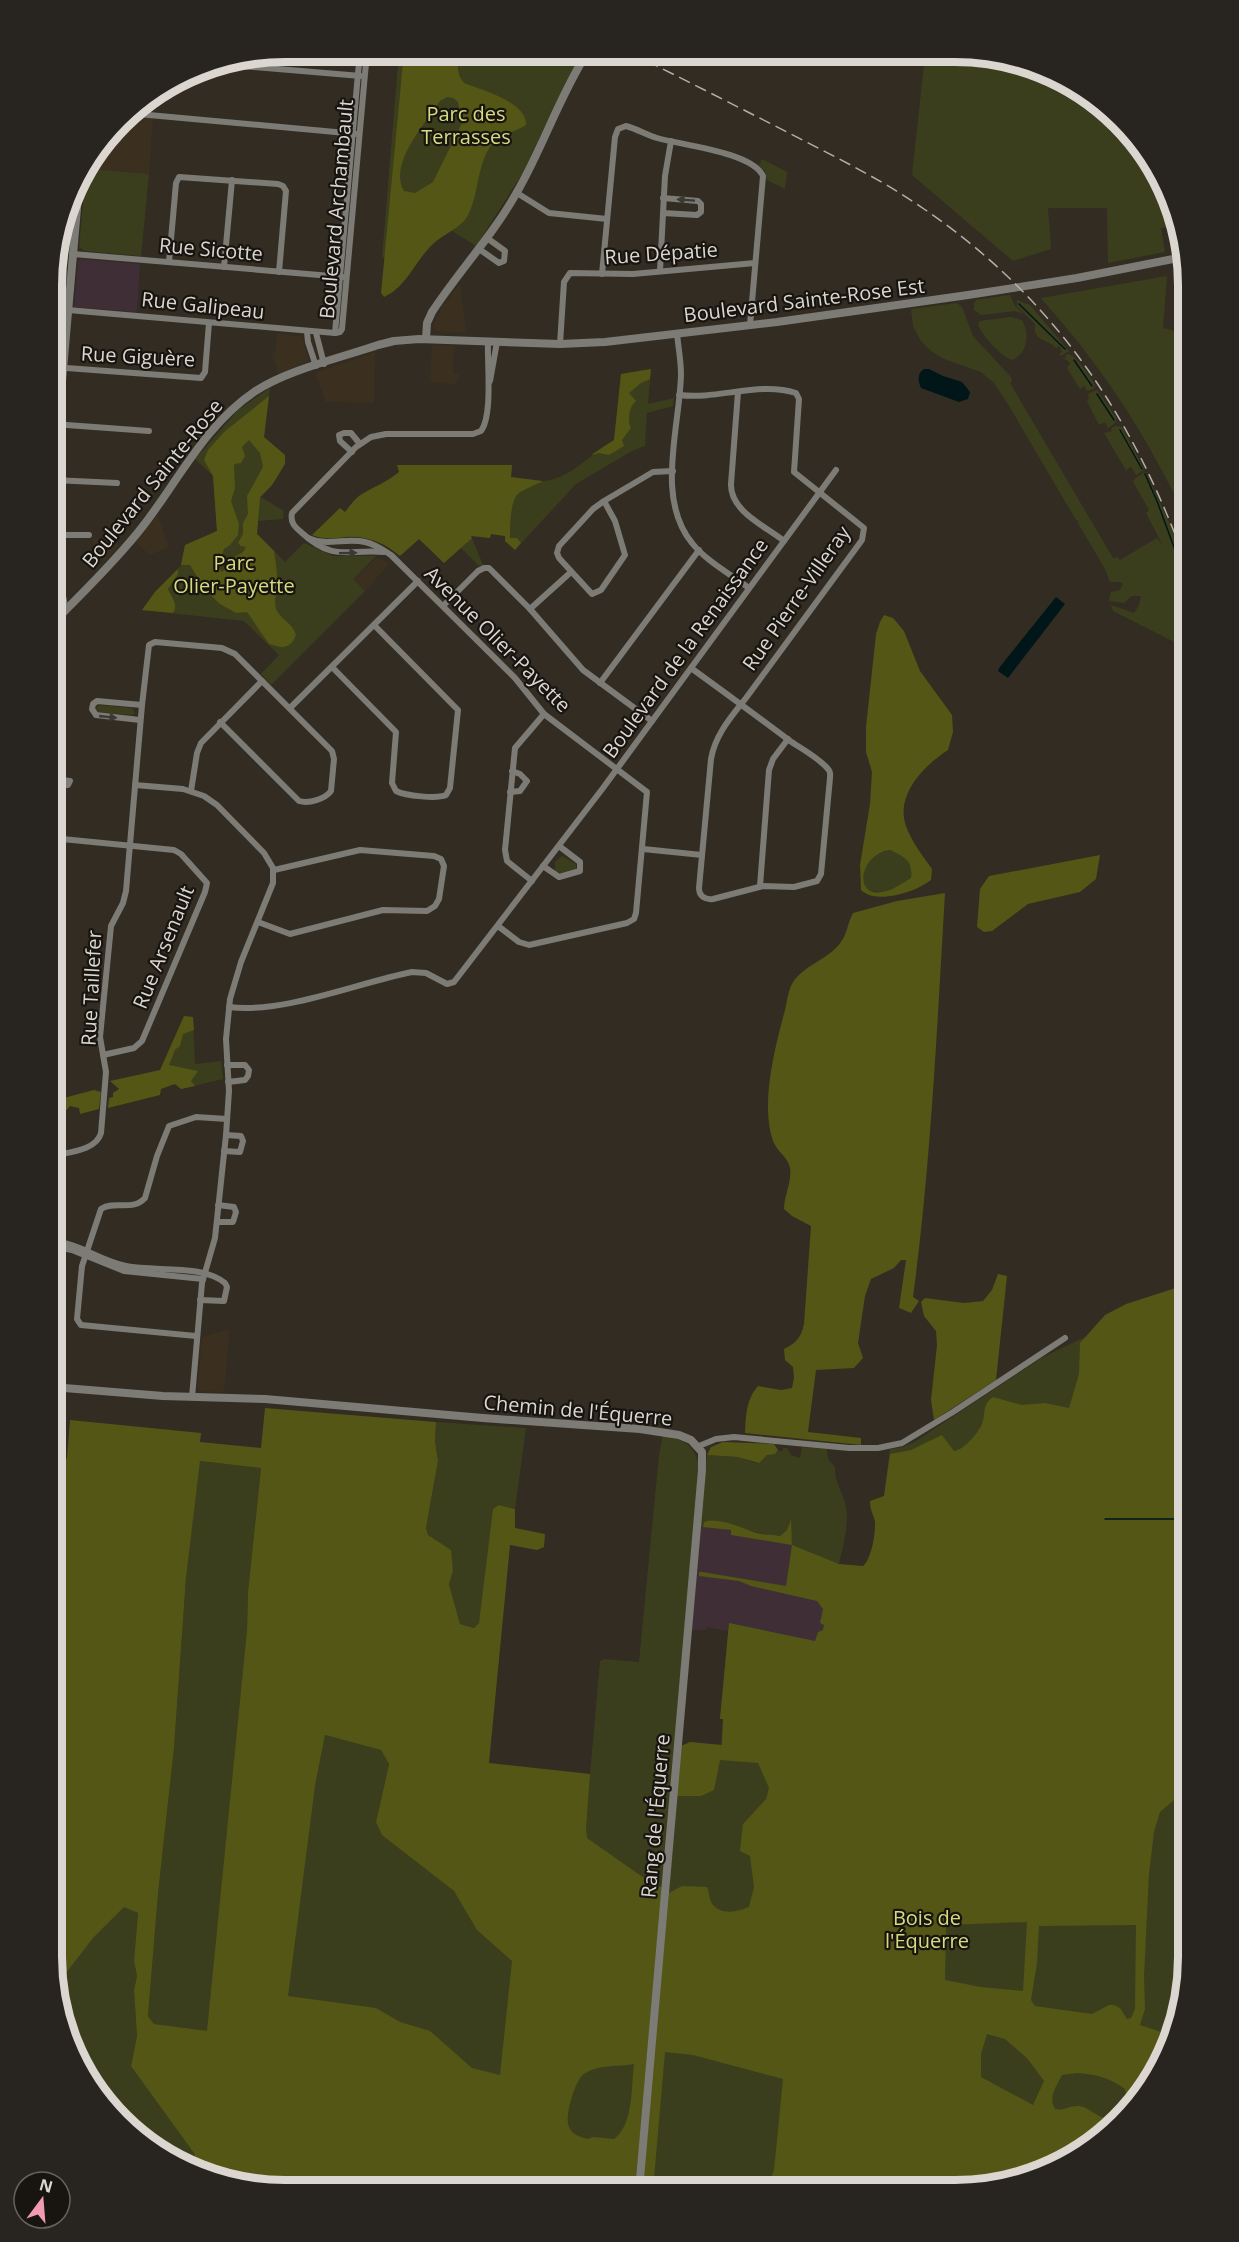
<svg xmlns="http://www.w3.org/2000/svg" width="1239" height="2242" font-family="'Open Sans',sans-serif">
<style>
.built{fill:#3b3020}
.industrial{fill:#402e37}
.green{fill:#3b3e1c}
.forest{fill:#535615;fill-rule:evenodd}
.water{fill:#001618}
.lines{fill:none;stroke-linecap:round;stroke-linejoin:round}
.stream{stroke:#001618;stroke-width:1.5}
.minor{stroke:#7c7b75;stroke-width:6}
.tertiary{stroke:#7c7b75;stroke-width:8}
.rail{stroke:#b4afa8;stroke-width:1.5;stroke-dasharray:12 6;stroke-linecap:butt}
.oneway{fill:#3b3933}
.labels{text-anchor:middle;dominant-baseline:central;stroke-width:4.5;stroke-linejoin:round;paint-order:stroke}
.park-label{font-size:20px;fill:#d5dc80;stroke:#181510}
.street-label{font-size:20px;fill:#dbd6d0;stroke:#181510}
.rim{fill:none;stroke:#dbd6d0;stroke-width:8}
</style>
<rect width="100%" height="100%" fill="#332c22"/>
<g class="built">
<polygon points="125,116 153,118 149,174 100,170 85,182 87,166"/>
<polygon points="460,284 466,333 435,331 433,326 442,307"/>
<polygon points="277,333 302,337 309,361 279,374 272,353 275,353"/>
<polygon points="432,345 454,346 453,373 459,374 456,385 430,382"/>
<polygon points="375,352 374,403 326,402 315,373"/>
<polygon points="157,514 169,547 150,555 135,542"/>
<polygon points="92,539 112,539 120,545 104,561 95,553"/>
<polygon points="378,557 389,564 365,591 353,579"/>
<polygon points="230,1329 224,1390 222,1392 200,1391 198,1386 202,1337"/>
</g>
<g class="industrial">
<polygon points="80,259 140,264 137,312 74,307 78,262"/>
<polygon points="700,1526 731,1530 731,1535 792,1544 785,1592 817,1601 823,1609 821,1622 824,1625 823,1630 818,1632 815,1641 730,1624 727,1631 707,1627 706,1630 691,1630"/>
</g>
<g class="green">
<polygon points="399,52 584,53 556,102 524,171 476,246 449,229 382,258"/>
<polygon points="925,55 1000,55 1057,75 1108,109 1148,155 1175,209 1178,226 1161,228 1165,252 1108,263 1107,208 1048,208 1051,249 1013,261 912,175"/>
<polygon points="762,159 787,172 785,189 767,180 765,171 759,166"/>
<polygon points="100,170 149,174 141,256 85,251 79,247 85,182 95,172"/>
<polygon points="74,186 63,311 53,311 53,255"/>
<path d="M1167,276L1163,328L1187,334L1188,325V522C1161,465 1129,409 1091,359C1076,338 1058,318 1041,298Z"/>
<polygon points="1010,295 1015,306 1024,314 1015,311 981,315 974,310 974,303 976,300"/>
<path d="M1017,300L1030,305L1069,351L1061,356L1059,354L1062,352L1059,346L1056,348C1045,337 1033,342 1035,324L1017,306Z"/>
<polygon points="957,303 962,307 973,336 1011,377 1012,381 1010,383 1113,558 1117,557 1120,560 1157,538 1163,546 1146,513 1149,510 1132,480 1134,481 1134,479 1145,472 1147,475 1169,522 1188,576 1188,649 1113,611 1111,605 1134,613 1139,605 1141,596 1132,596 1124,603 1109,601 1111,592 1120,590 1123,584 1120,582 1110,582 1105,569 1078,523 1078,520 1076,520 1009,406 994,383 981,372 944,359 931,351 921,341 913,326 911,309"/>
<path d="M1011,317L1022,320C1030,334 1028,353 1012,360C1000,356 983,336 978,325L980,321Z"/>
<path d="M1068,354C1079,358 1088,374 1095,385L1093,389L1087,391L1084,386L1080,389L1067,368L1070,363L1067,360L1062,358H1066L1065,356Z"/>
<path d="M651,369L648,404L674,398L673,406L647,413L645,446L632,451L576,484L515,550L505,541V536L491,534L490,538L471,536L483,565L479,566L461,548L444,563L419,539L400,556C386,544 370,536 351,537C338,537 324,541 312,535L340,508L345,512C350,506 355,498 362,494C373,487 387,482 399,472L397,465H512L511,477C521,479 534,482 544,481C573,478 590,453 614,440L621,374Z"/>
<path d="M270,388L264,437L285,455C284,472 272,486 261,497L284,511L283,519L258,521L257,534L285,562L304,543L333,556H376L353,579L365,591L271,685L261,674L279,655L244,621L142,610L155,592L181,565L185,545L217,531L213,476L195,459L238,410Z"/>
<polygon points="1097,390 1117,419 1115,423 1108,428 1105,422 1099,425 1087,401 1089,398 1088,394"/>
<polygon points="1116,426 1122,427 1143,467 1144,470 1136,475 1131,467 1127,469 1127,472 1104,433 1112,431 1111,428"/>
<polygon points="99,705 132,708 135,713 132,715 99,712 96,708"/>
<path d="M890,850C904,856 914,861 911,879C903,882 894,889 885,891C850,899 861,854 890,850Z"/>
<polygon points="562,856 576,864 576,869 560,873 555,871 555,862"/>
<polygon points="184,1016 193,1017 195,1064 221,1061 223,1079 181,1089 164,1076"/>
<path d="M1188,1297L1187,1973L1170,2046L1139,2100L1096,2143L1030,2178L954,2191L254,2189L182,2167L131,2133L91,2087L64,2033L55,1981L66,1973L94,1937L124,1906L138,1913L134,1961L137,1976L134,1990L137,2036L131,2065L176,2028L154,2024L148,2016L158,1894L174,1748L186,1578L199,1461L261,1468L248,1592L247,1630L211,1998L315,1786L325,1735L381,1750L389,1763L376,1822L489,1764L590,1774L600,1661L605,1659L639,1662L659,1455L663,1435C683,1439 697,1446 699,1468L681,1746L690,1742L721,1745L723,1719H720L729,1623L815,1641L818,1632L823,1630L824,1625L820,1623L823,1609L817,1601L785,1592L792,1544L790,1521L787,1530L780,1536C772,1535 763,1534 755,1532C739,1529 721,1516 704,1522L703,1527L700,1526L707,1455L737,1457L756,1463L767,1455L777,1452L778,1450L782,1452L783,1448H787L791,1455L800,1458L802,1447L827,1449L828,1459L835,1467C834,1483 844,1493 846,1508C849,1526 843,1546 839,1564L863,1567C871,1559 875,1537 875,1525C876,1518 870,1513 870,1501L884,1496L890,1449L903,1447L916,1441L1043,1357L1127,1317Z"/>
<polygon points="436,1422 526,1428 515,1509 499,1505 479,1623 474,1628 460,1624 449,1583 453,1571 428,1535 426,1528 438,1461 435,1441"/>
</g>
<g class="forest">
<path d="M404,52H461C457,64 456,74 464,83C481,90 528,102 526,125C517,131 500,135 493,143C476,163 480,194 467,217C460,228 444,234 434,243C416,259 407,287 384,297L381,293ZM447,97L453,98L458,102L462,123L433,182L415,193L404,191C388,164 425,124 440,101Z"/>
<path d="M651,369L650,379L641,383L629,393L636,401C629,406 627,421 631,428L622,440L624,446L609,455L599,453L591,455L614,440L621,374Z"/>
<path d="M269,396L264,437L285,455V464L272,485L260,497L257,534L274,551C276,563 278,578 277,589C276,597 274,601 276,609C281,620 293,623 296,635C290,650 282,648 269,644L247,612L236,613L220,604L205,590L190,565H181L185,545L217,531L213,476L204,460L208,450L224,432ZM249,440L260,453L263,467L247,496L248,514L243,523V534L238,543L241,546L246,547C243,555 237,554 231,560C227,563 226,569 222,572L218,566L224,549L230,545L238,535L239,524L231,501L235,488L234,466L235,464L241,463L245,456L242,447Z"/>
<path d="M397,465H512L511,477L543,481C536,485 523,489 517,495C510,503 510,527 510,538H517L521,543L515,550L505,541V536L491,534L490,538L471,536L472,538L444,563L419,539L400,556C385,543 366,535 346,537C334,538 323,540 312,535L340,508L345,512C350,506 355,498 362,494C374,487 387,482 399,472Z"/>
<path d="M178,569V574L168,589C171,597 179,604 173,613L142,610L155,592Z"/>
<path d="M884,615L893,618L904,631L920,671L952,715L953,732L948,750C925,765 895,794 906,826C911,841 923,856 932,869L931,880C916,892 876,905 861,890L860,865L870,804L872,772L866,752V727L876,634L880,622ZM890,850C905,857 913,861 911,878C904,882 894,889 886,891C852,901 859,854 890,850Z"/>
<polygon points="1100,855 1096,879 1080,892 1028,904 992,931 984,932 977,927 980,889 989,876"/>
<path d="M945,893C937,1028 931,1163 913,1297L919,1301L911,1313L899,1308L906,1260H901L894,1268L871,1279L865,1296L858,1343L863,1358L854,1368L816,1370L808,1432L861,1438V1445L745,1433C746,1415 746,1400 758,1386L781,1390L792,1388L794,1378L793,1367L785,1360L784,1349C796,1343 801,1338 804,1324L811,1226L792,1216L784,1209C784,1195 792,1182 790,1168C788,1157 777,1152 773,1141C760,1104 775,1047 785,1010C787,1002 788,991 792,984C803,965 828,960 841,942C847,934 848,922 853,913L897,901Z"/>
<polygon points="184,1016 193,1017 194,1030 183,1034 180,1046 175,1050 169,1065 198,1071 191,1081 195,1086 181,1089 175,1084 161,1089 160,1095 108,1108 109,1098 113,1097 113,1093 119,1089 110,1081 160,1070"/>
<polygon points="94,1090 101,1092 99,1109 80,1114 79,1108 70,1106 59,1119 52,1121 52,1101"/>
<path d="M1188,1164V1220C1184,1210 1167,1176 1178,1167C1181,1165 1184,1165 1188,1164Z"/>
<polygon points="998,1274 1007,1276 996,1380 934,1420 931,1400 937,1345 936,1331 924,1316 921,1302 925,1298 964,1303 983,1301 992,1290"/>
<path d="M1188,1284V1793L1180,1795L1160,1812L1154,1832L1149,1874L1144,1976L1145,2009L1140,2025L1173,2036L1170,2046L1139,2100L1096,2143L1030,2178L954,2191L766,2190L774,2170L783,2079L693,2055L665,2052L653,2190H642L669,1893L682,1886L707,1887C709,1891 709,1897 711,1902C719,1916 737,1912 749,1907L754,1887L750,1856L740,1851L743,1824L766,1799L769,1788L758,1763L720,1760L714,1790L701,1796H677L681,1746L690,1742L722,1745L723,1719H720L729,1623L815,1641L818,1632L823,1630L824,1625L820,1623L823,1609L817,1601L751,1586L739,1581L699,1576V1572H702L786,1586L792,1545L731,1535V1530L703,1527L704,1522C718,1517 737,1526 751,1531C759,1535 770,1534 780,1536L787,1530L791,1519L792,1545L839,1564L863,1566C871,1559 875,1537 875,1525C876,1518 870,1513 870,1501L884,1496L890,1454L911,1450L942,1435L954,1451C964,1450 978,1433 982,1424C986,1413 982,1404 993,1397L1022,1405L1045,1403L1069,1408L1079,1374L1080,1343L1105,1315L1126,1304ZM1027,1922L1023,1991L981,1987L945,1980L946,1925ZM1136,1925L1135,2009L1131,2018L1127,2019L1120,2008L1114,2005H1109L1092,2014L1035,2006L1031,2000L1037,1963L1039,1926ZM987,2034L1005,2039L1027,2058L1044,2081L1033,2105L981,2077V2054ZM1077,2073C1095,2074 1110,2078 1125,2089L1126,2095L1105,2118C1095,2116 1089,2107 1079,2106C1070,2105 1064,2111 1055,2109C1048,2097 1056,2087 1062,2075Z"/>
<path d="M265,1408L436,1422L435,1441L438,1461L426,1528L428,1535L451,1550L453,1571L449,1584L460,1624L474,1628L479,1623L493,1509L499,1505L515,1509V1528L545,1534L544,1547L537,1550L510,1545L489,1763L590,1774L586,1828L587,1838L654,1885L662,1887L635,2190L254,2189L242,2185V2182L228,2181L201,2173L194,2153L131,2066L137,2036L134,1990L137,1976L134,1961L138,1913L124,1907L94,1937L66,1973L55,1981L51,1957L52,1475H58L67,1458L70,1420L201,1433L200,1442L261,1448ZM200,1461L261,1468L248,1592L247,1630L207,2031L154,2024L148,2016L158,1894L174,1748L186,1578ZM325,1735L381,1750L389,1764L376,1822L382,1835L454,1891L477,1930L512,1961L500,2075L472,2068L430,2031L400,2022L376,2008L288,1996L315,1786ZM634,2064C631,2087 634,2124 614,2139L593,2137L588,2139C581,2137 572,2135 569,2127C564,2117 575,2080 584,2074C599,2064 617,2067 634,2064Z"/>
<polygon points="723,1442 774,1444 778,1450 775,1454 767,1455 759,1463 737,1457 707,1455 711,1447"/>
</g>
<g class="water">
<path d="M924,369H929L943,376L962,382L970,392L968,399L959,402L921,388C918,381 917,373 924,369Z"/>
<polygon points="1056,597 1065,604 1008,678 998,671 999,668"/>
</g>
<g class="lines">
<g class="stream">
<polyline points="1019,304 1065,349"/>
<polyline points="1074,360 1092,386"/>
<polyline points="1097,394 1114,420"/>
<polyline points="1120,430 1142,469"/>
<polyline points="1145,474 1157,501 1188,585"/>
<polyline points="1105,1519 1188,1519"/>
</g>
<g class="minor">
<polyline points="218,64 361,76"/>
<polyline points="127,113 357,134"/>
<polyline points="517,193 549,213 607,219"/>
<polyline points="663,213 697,215 701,212 701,204 698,201 663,198"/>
<polyline points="479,249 499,263 504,261 505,251 487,238"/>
<polyline points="73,254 343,277"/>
<polyline points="169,262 176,183 179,177 278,184 283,186 286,191 279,272"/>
<polyline points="224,267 232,180"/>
<polyline points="660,271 665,176 671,141"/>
<path d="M602,274L615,137L618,129L626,126C637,129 647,135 657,138C681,145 752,152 763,176L750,325"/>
<polyline points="68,310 335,333"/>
<polyline points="307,332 308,342 316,366"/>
<polyline points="316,333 324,364"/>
<polyline points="335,333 340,332 342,329 367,52"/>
<polyline points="335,333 360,51"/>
<path d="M677,333C678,346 681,360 681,374C680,427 655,498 692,543C706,561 730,574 749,588"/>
<polyline points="560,344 564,282 570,273 633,274 755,263"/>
<polyline points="53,367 201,378 205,372 209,323"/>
<polyline points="490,381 497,342"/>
<path d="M738,392L731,484C730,511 765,526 784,541"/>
<path d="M679,395C718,400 759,381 796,393L799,399L794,472L864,528L862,540L746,698C731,717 715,735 711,759L699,888C699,896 705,900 713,899L763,886L794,887L817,881L821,874L830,778C830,774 831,772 828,769C819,758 802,749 790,741C757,716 724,692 691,668"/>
<polyline points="53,424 149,431"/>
<polyline points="352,452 340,441 339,435 344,433 351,433 360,444"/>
<polyline points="53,480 117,483"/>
<polyline points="604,501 615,521 625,555 601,590 592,594 559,558 557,553 559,546 593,509 604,501 653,472 673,471"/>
<polyline points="53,535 89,535"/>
<path d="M308,538C327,547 346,537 365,542C375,544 383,550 391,555L515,678L544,714L647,792L636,913L634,919L627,923L529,945L519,942L498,926"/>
<path d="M384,552C347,549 334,562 302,533C295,527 290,523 292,513L356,447L371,437L386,434H473L481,431C493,415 487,363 488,342"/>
<polyline points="443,606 478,571 484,568 489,568 530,609 583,670 652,721"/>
<polyline points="530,609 571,572"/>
<path d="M332,667L396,732L392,783L396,791C406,796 437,799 446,795L450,788L458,710L374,625"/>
<polyline points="600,683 699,550"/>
<polyline points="290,708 418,581"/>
<polyline points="140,720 96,715 92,709 93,704 97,701 142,705"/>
<polyline points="135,785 183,789 204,796 217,805 264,853 273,868 273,883 241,962 230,999 226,1039 229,1091 226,1135 215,1238 202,1283 192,1397"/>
<polyline points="52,786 68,785 70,781 52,779"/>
<polyline points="191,791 197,753 201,743 262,681"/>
<polyline points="510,792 520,791 527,781 520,774 512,771"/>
<polyline points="52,838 174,850 181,854 207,883 205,892 142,1041 134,1048 103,1055"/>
<polyline points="643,849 702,855"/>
<polyline points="543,866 559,877 580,871 580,862 559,846"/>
<polyline points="532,881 507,861 505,850 515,748 544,714"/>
<polyline points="760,886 769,770 773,759 788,739"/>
<polyline points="52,892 57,839"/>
<polyline points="258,922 290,934 383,910 427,911 435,906 439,899 444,866 441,859 434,856 360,850 274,870"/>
<path d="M229,1007C283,1014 357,983 412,972L426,973L447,984L454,982L603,788L836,470"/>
<polyline points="227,1065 245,1065 249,1070 248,1076 245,1080 228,1082"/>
<polyline points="224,1151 240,1152 243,1141 241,1136 226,1135"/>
<path d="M52,1156C68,1152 96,1151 101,1133L106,1072L100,1037L111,926L123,903L126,891L142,705L149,645L155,642L222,648L235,654L332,751L334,759L331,791C325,799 309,804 299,801L220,722"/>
<polyline points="217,1222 233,1222 236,1212 234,1207 218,1205"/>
<path d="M52,1241C79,1243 100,1261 126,1266C155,1272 202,1264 225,1283L227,1287L224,1301L200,1300"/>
<polyline points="52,1246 72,1250 124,1271 203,1279"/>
<path d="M196,1336L81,1325L77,1319L82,1266L101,1209C115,1200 132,1212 145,1198L157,1156L169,1126L196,1117L227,1119"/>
<polyline points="699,1446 716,1439 734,1437 849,1448 878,1448 902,1443 953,1412 1065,1338"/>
</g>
<g class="tertiary">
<path d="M426,339L427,323L432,312C459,271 493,235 517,192C543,147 559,97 587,53"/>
<polyline points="53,485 80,174"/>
<polyline points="53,555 65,610"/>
<path d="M53,623C83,592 116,561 143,526C178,481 205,425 254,392C287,370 340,358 378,345L394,341L419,339L560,344L605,342L777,322L968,295L1077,278L1183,257"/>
<polyline points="52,1387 163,1396 265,1399 483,1418 640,1429 679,1435 691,1440 702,1452 702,1470 639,2190"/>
</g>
<path class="rail" d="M631,53C683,79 736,106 789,133C835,157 881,179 924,209C1056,299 1135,419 1188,569"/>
</g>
<defs><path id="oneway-solid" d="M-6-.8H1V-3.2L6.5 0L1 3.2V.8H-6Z" transform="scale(1.5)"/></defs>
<g class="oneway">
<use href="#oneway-solid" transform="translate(686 200) rotate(-176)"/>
<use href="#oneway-solid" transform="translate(348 553) rotate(-1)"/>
<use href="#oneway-solid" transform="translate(108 717) rotate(6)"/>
</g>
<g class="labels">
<g class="park-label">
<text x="466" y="113">Parc des<tspan x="466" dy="23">Terrasses</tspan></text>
<text x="234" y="562">Parc<tspan x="234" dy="23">Olier-Payette</tspan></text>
<text x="927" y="1917">Bois de<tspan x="927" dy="23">l'Équerre</tspan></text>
</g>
<g class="street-label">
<text transform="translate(336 209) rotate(-85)">Boulevard Archambault</text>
<text transform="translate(211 249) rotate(5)">Rue Sicotte</text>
<text transform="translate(661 253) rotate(-4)">Rue Dépatie</text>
<text transform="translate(804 300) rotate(-7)">Boulevard Sainte-Rose Est</text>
<text transform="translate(203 305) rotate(6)">Rue Galipeau</text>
<text transform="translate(138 356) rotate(3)">Rue Giguère</text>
<text transform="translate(152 483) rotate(-51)">Boulevard Sainte-Rose</text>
<text transform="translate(796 598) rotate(-55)">Rue Pierre-Villeray</text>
<text transform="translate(498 639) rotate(45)">Avenue Olier-Payette</text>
<text transform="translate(685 648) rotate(-54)">Boulevard de la Renaissance</text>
<text transform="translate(163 947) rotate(-68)">Rue Arsenault</text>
<text transform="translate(91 988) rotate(-87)">Rue Taillefer</text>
<text transform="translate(578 1410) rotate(5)">Chemin de l'Équerre</text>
<text transform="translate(655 1816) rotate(-85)">Rang de l'Équerre</text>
</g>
</g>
<path d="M0 0H1239V2242H0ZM285 62H955A223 223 0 0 1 1178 285V1957A223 223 0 0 1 955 2180H285A223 223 0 0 1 62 1957V285A223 223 0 0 1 285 62Z" fill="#28241f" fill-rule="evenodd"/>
<path class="rim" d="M285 62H955A223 223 0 0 1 1178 285V1957A223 223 0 0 1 955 2180H285A223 223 0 0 1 62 1957V285A223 223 0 0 1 285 62Z"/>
<g transform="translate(42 2200) rotate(16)"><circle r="28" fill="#181510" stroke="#66625d" stroke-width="1.5"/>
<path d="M0-4.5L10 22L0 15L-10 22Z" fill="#f19ab2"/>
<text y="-9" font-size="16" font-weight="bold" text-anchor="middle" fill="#dbd6d0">N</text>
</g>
</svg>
